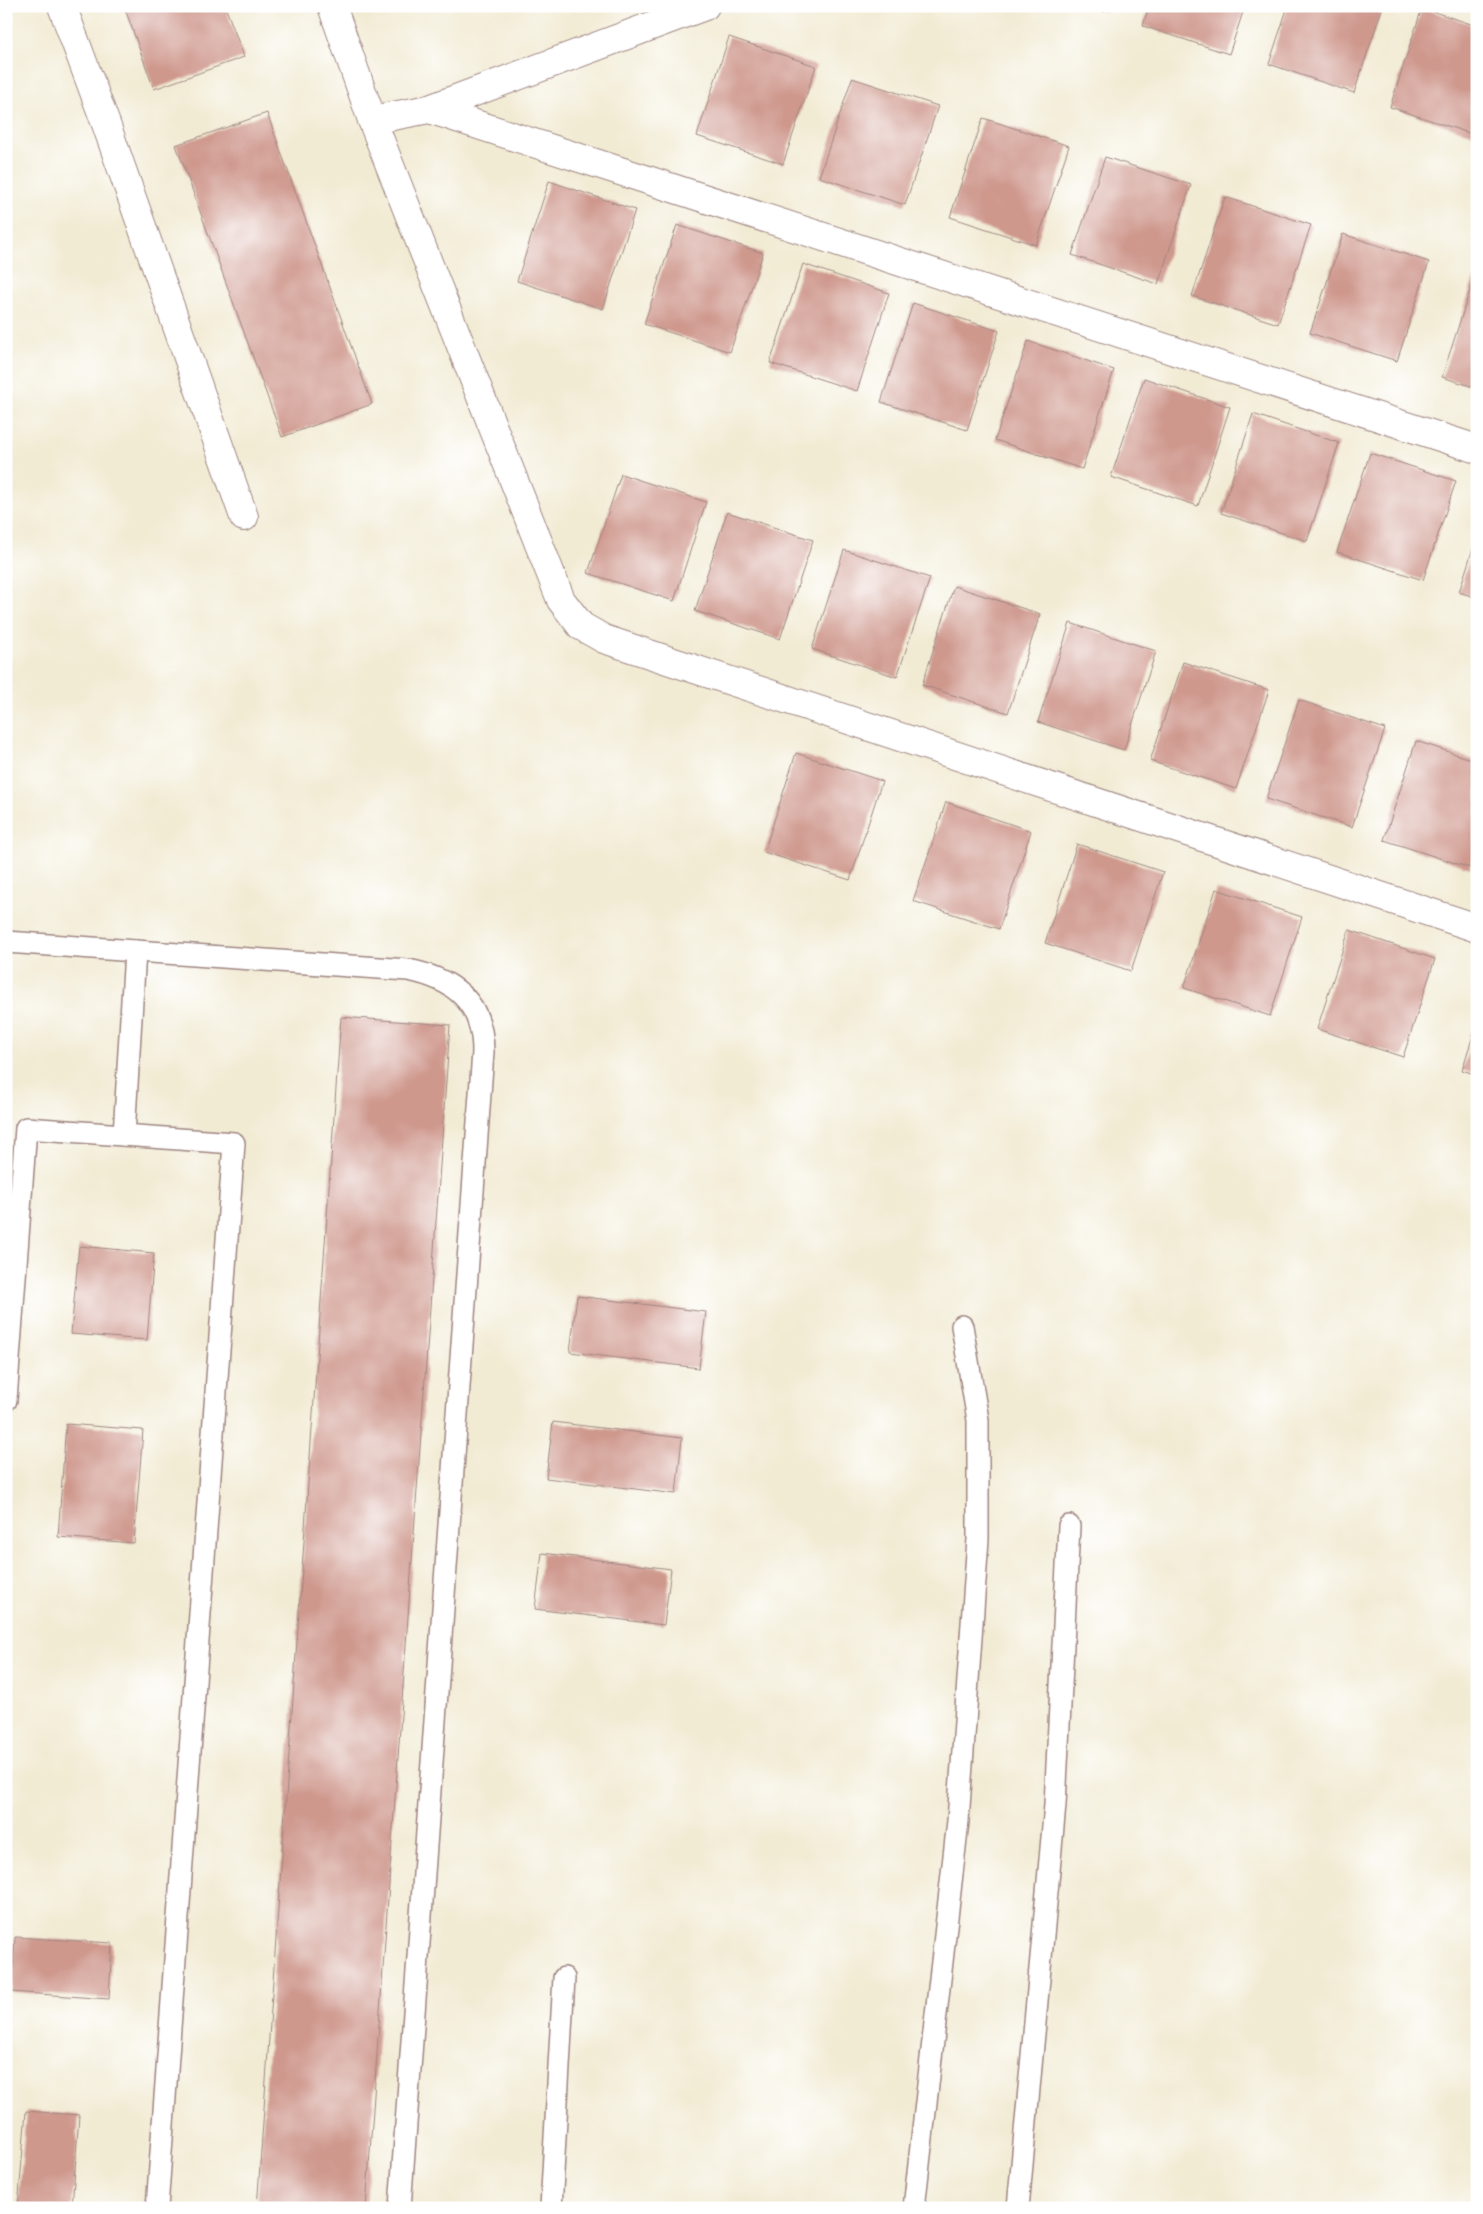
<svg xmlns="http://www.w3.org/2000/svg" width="1483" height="2214" font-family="Mynerve,sans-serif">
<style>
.building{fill:#cf988d}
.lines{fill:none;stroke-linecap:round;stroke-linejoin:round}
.service-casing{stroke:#9e8580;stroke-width:24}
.minor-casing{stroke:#9e8580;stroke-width:30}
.service{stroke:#fff;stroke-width:21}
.minor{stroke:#fff;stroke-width:28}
</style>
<rect width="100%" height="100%" fill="#fff"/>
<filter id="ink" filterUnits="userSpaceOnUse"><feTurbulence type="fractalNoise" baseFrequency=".02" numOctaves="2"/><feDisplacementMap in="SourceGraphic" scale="10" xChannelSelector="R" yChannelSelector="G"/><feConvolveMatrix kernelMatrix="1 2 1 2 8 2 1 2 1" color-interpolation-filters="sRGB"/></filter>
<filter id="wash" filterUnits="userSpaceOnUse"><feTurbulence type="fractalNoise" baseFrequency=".0096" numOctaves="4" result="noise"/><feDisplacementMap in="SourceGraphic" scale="20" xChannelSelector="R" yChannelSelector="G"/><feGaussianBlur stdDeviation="1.12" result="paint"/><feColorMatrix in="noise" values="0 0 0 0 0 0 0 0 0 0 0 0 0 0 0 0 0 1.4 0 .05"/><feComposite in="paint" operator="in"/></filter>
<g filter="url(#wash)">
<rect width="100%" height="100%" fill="#f2ebd4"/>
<g id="blocks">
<g class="building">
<polygon points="124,6 225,6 244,57 154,89"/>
<polygon points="1089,6 1106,6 1105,12"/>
<polygon points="1149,6 1245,6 1229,54 1143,26"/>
<polygon points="1288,6 1383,6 1354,93 1269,64"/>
<polygon points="1422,8 1477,26 1475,135 1390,107"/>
<polygon points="729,37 816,66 783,164 697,136"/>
<polygon points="852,78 938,106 905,205 819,177"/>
<polygon points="267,113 372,404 282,437 176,145"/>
<polygon points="983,118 1069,146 1036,245 950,217"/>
<polygon points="1105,157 1191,185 1158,284 1072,255"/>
<polygon points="549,181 635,210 603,309 517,281"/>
<polygon points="1225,197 1311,225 1278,324 1192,296"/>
<polygon points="677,225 763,253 730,352 644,324"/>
<polygon points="1343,234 1429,262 1397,361 1310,333"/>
<polygon points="803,264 889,293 857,391 770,363"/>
<polygon points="1474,278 1477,278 1477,388 1442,377"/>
<polygon points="913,303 999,331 967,430 881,402"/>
<polygon points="1028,341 1114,370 1082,469 995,440"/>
<polygon points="1144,378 1230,407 1198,506 1111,477"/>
<polygon points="1253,414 1339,443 1307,541 1221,513"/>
<polygon points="1370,453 1456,481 1423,580 1337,552"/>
<polygon points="621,474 706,502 674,601 588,573"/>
<polygon points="727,512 813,540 780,639 695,611"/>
<polygon points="1476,539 1477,539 1477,598 1459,592"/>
<polygon points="844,550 930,578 897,677 812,649"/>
<polygon points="954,586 1040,614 1008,713 922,685"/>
<polygon points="1070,623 1156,651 1124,750 1038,722"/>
<polygon points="1183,662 1269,690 1236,789 1150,761"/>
<polygon points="1299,700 1385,729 1352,827 1266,799"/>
<polygon points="1416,741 1477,761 1477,848 1470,868 1384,840"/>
<polygon points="796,753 882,781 850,880 764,852"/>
<polygon points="946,802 1031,831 999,929 913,901"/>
<polygon points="1077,844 1163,872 1131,971 1045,943"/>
<polygon points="1216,889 1302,917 1270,1016 1184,988"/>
<polygon points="1349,930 1435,959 1403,1057 1317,1029"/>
<polygon points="341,1017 450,1025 366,2208 257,2208"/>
<polygon points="1476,1026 1477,1026 1477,1075 1462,1070"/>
<polygon points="79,1246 154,1253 147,1340 71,1334"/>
<polygon points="577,1296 706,1312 699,1368 570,1352"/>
<polygon points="553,1422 682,1438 676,1494 546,1478"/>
<polygon points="66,1424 143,1430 134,1543 58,1537"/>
<polygon points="542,1553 671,1569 664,1625 535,1609"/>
<polygon points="15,1937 112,1943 109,1999 11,1992"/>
<polygon points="26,2111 79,2115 72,2208 18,2208"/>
</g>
</g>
</g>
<g filter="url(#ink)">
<use href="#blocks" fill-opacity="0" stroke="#9e8580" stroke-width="1"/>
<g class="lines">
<g class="service-casing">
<g id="service">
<path d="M6,942L408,970C454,979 483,1002 483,1052L400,2208"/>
<polyline points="124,1135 135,951"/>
<polyline points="6,1400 26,1128 234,1143 157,2208"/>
<polyline points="551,2208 564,1978"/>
<polyline points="914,2208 958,1821 978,1539 978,1420 962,1326"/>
<polyline points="1018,2208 1055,1805 1069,1526"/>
</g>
</g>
<g class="minor-casing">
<g id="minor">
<polyline points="62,6 106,124 244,517"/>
<polyline points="332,6 372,120 561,600 581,626 604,639 1477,928"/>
<polyline points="429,109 705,6"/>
<polyline points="372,120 429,109 1477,449"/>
</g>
</g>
<use href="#service" class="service"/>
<use href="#minor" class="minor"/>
</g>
</g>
<rect width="1483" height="2214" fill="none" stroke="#fff" stroke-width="25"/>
</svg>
